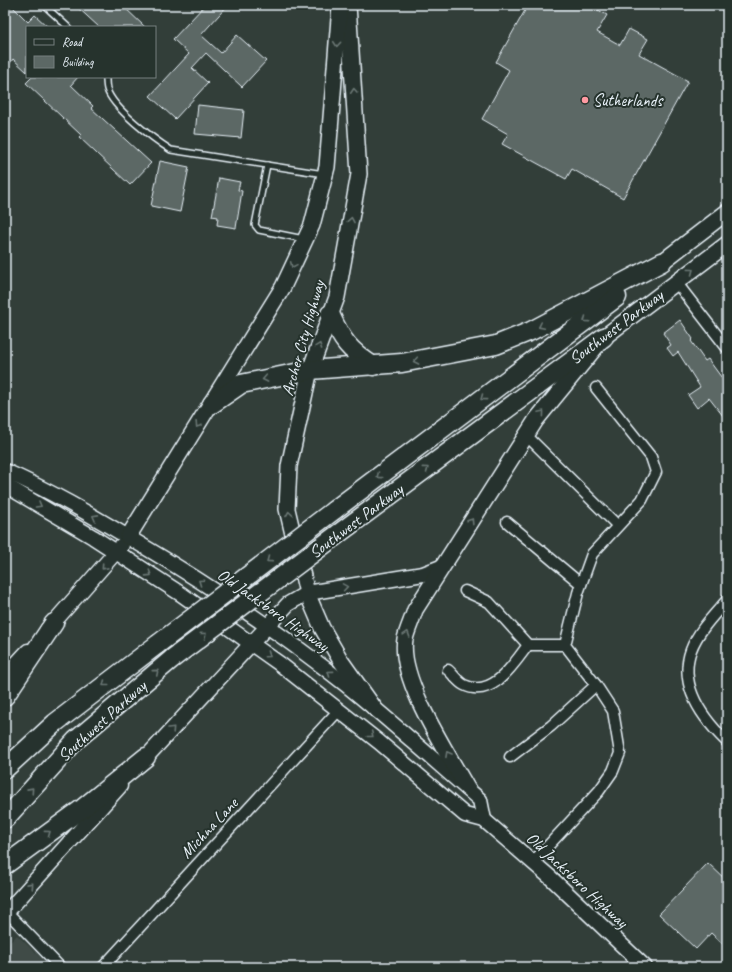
<svg xmlns="http://www.w3.org/2000/svg" width="732" height="972" font-family="Caveat,sans-serif">
<style>
.built{fill:#3f4b46}
.building{fill:#5c6865;stroke:#e8f1f8}
.lines{fill:none;stroke-linecap:round;stroke-linejoin:round}
.lane-casing{stroke:#e8f1f8;stroke-width:8}
.street-casing{stroke:#e8f1f8;stroke-width:13}
.secondary-casing{stroke:#e8f1f8;stroke-width:17}
.primary-casing{stroke:#e8f1f8;stroke-width:18}
.highway-casing{stroke:#e8f1f8;stroke-width:21}
.lane{stroke:#26332d;stroke-width:5}
.street{stroke:#26332d;stroke-width:10}
.secondary{stroke:#26332d;stroke-width:14}
.primary{stroke:#26332d;stroke-width:15}
.highway{stroke:#26332d;stroke-width:18}
.highway-bridge-casing{stroke:#e8f1f8;stroke-width:21;stroke-linecap:butt}
.highway-bridge{stroke:#26332d;stroke-width:18}
.oneway{stroke:#6a7674}
.poi-dot{fill:#ff9aa2;stroke:#26332d;stroke-width:1.5}
.labels{text-anchor:middle;dominant-baseline:central;stroke-width:4;stroke-linejoin:round;paint-order:stroke}
.poi-label{font-size:17px;fill:#e8f1f8;stroke:#26332d;text-anchor:start}
.street-label{font-size:17px;fill:#e8f1f8;stroke:#26332d}
</style>
<rect width="100%" height="100%" fill="#323e39"/>
<filter id="ink" filterUnits="userSpaceOnUse"><feTurbulence type="fractalNoise" baseFrequency=".025" numOctaves="2"/><feDisplacementMap in="SourceGraphic" scale="8" xChannelSelector="R" yChannelSelector="G"/><feConvolveMatrix kernelMatrix="1 2 1 2 8 2 1 2 1" color-interpolation-filters="sRGB"/></filter>
<g filter="url(#ink)">
<polygon class="built" points="17,935 51,967 5,967 5,948"/>
<g class="building">
<polygon points="5,5 11,5 28,22 35,15 48,27 27,27 27,72 13,59 5,70"/>
<polygon points="75,5 122,5 145,27 99,27"/>
<polygon points="205,5 228,5 201,35 221,53 237,35 266,61 242,87 206,53 192,68 208,83 175,119 150,96 189,54 173,39"/>
<polygon points="528,5 589,5 607,15 597,32 620,45 629,29 648,39 639,54 688,81 623,198 572,169 566,179 502,144 508,134 482,119 509,70 496,62"/>
<polygon points="32,77 78,77 71,85 93,106 91,108 151,163 130,185 79,137 81,135 26,83"/>
<polygon points="198,105 244,110 241,138 195,134"/>
<polygon points="160,161 189,167 180,212 151,206"/>
<polygon points="219,178 240,182 238,190 242,191 236,228 217,225 218,217 212,216"/>
<polygon points="680,320 693,339 691,341 705,361 708,359 727,385 727,421 709,398 697,408 688,395 700,387 678,352 673,356 667,348 671,345 663,333"/>
<polygon points="708,863 727,881 727,948 711,933 696,949 659,914"/>
</g>
<g class="lines">
<g class="lane-casing">
<g id="lane">
<polyline points="44,5 68,27"/>
<path d="M106,77C106,81 106,85 107,89C112,108 155,140 171,150L324,174"/>
<polyline points="267,165 255,225 259,230 304,239"/>
</g>
</g>
<g class="street-casing">
<g id="street">
<polyline points="676,282 727,348"/>
<polyline points="526,435 617,525"/>
<polyline points="507,522 581,584"/>
<polyline points="465,591 489,602 528,645 565,645"/>
<path d="M727,600C714,615 698,631 691,650C678,686 703,719 727,742"/>
<path d="M448,670C453,674 458,682 464,685C492,699 513,665 528,645"/>
<polyline points="510,757 551,726 596,685"/>
<polyline points="533,862 599,791 613,771 620,753 613,711 596,685 565,645 578,593 592,554 642,500 656,472 651,457 596,388"/>
<polyline points="7,912 60,967"/>
<polyline points="103,967 339,710"/>
</g>
</g>
<g class="secondary-casing">
<g id="secondary">
<path d="M5,471C49,490 91,515 133,540C206,583 278,631 345,684C391,721 435,761 480,800L484,820"/>
<polyline points="5,485 93,537 181,594 280,664 379,742 465,815 484,820 551,878 645,967"/>
<polyline points="47,630 122,545"/>
<polyline points="5,676 28,651"/>
<polyline points="139,765 288,604 307,593 423,574 441,567"/>
<polyline points="5,914 120,786"/>
</g>
</g>
<g class="primary-casing">
<g id="primary">
<polyline points="348,5 359,174 337,297 310,370 289,466 287,509 307,593 322,628 341,661 375,709"/>
<polyline points="662,262 727,212"/>
<polyline points="128,537 283,287 312,225 327,167 340,6"/>
<path d="M467,788C447,752 398,679 405,639C407,630 412,620 415,610L536,420L604,337L727,244"/>
</g>
</g>
<g class="highway-casing">
<g id="highway">
<path d="M330,314C342,341 349,350 373,366"/>
<polyline points="212,404 241,384 310,370 402,363 496,345 531,331 662,262"/>
<polyline points="333,511 617,297"/>
<polyline points="338,534 604,337"/>
<polyline points="5,696 54,623"/>
<polyline points="5,769 55,723 158,644"/>
<polyline points="5,819 76,740 173,658"/>
<polyline points="5,865 83,808 146,757"/>
</g>
</g>
<use href="#lane" class="lane"/>
<use href="#street" class="street"/>
<use href="#secondary" class="secondary"/>
<use href="#primary" class="primary"/>
<use href="#highway" class="highway"/>
<g class="highway-bridge-casing">
<g id="highway-bridge">
<polyline points="158,644 333,511"/>
<polyline points="173,658 338,534"/>
</g>
</g>
<use href="#highway-bridge" class="highway-bridge"/>
</g>
<defs><path id="oneway-chevron" d="M-2-3.5L2.5 0L-2 3.5" fill="none" stroke-width="1.6" stroke-linecap="round" stroke-linejoin="round"/></defs>
<g class="oneway">
<use href="#oneway-chevron" transform="translate(337 44) rotate(95)"/>
<use href="#oneway-chevron" transform="translate(354 91) rotate(-94)"/>
<use href="#oneway-chevron" transform="translate(351 220) rotate(-80)"/>
<use href="#oneway-chevron" transform="translate(293 265) rotate(114)"/>
<use href="#oneway-chevron" transform="translate(691 271) rotate(-37)"/>
<use href="#oneway-chevron" transform="translate(586 320) rotate(143)"/>
<use href="#oneway-chevron" transform="translate(541 326) rotate(154)"/>
<use href="#oneway-chevron" transform="translate(319 346) rotate(-70)"/>
<use href="#oneway-chevron" transform="translate(416 361) rotate(169)"/>
<use href="#oneway-chevron" transform="translate(265 379) rotate(169)"/>
<use href="#oneway-chevron" transform="translate(483 398) rotate(143)"/>
<use href="#oneway-chevron" transform="translate(542 413) rotate(-50)"/>
<use href="#oneway-chevron" transform="translate(198 425) rotate(122)"/>
<use href="#oneway-chevron" transform="translate(426 469) rotate(-37)"/>
<use href="#oneway-chevron" transform="translate(379 476) rotate(143)"/>
<use href="#oneway-chevron" transform="translate(39 505) rotate(30)"/>
<use href="#oneway-chevron" transform="translate(289 514) rotate(-99)"/>
<use href="#oneway-chevron" transform="translate(95 517) rotate(-151)"/>
<use href="#oneway-chevron" transform="translate(471 521) rotate(-57)"/>
<use href="#oneway-chevron" transform="translate(269 560) rotate(143)"/>
<use href="#oneway-chevron" transform="translate(104 567) rotate(132)"/>
<use href="#oneway-chevron" transform="translate(149 574) rotate(33)"/>
<use href="#oneway-chevron" transform="translate(201 582) rotate(-145)"/>
<use href="#oneway-chevron" transform="translate(345 587) rotate(-9)"/>
<use href="#oneway-chevron" transform="translate(407 634) rotate(-72)"/>
<use href="#oneway-chevron" transform="translate(204 635) rotate(-37)"/>
<use href="#oneway-chevron" transform="translate(268 655) rotate(35)"/>
<use href="#oneway-chevron" transform="translate(156 672) rotate(-40)"/>
<use href="#oneway-chevron" transform="translate(330 673) rotate(-144)"/>
<use href="#oneway-chevron" transform="translate(105 684) rotate(142)"/>
<use href="#oneway-chevron" transform="translate(172 729) rotate(-47)"/>
<use href="#oneway-chevron" transform="translate(371 735) rotate(39)"/>
<use href="#oneway-chevron" transform="translate(448 754) rotate(-119)"/>
<use href="#oneway-chevron" transform="translate(31 790) rotate(-48)"/>
<use href="#oneway-chevron" transform="translate(48 833) rotate(-36)"/>
<use href="#oneway-chevron" transform="translate(31 885) rotate(-48)"/>
</g>
</g>
<circle class="poi-dot" cx="585" cy="100" r="4"/>
<g class="labels">
<g class="poi-label">
<text x="593" y="100">Sutherlands</text>
</g>
<g class="street-label">
<text transform="translate(616 327) rotate(-37)">Southwest Parkway</text>
<text transform="translate(303 338) rotate(-74)">Archer City Highway</text>
<text transform="translate(356 521) rotate(-37)">Southwest Parkway</text>
<text transform="translate(273 610) rotate(35)">Old Jacksboro Highway</text>
<text transform="translate(102 721) rotate(-42)">Southwest Parkway</text>
<text transform="translate(209 828) rotate(-47)">Michna Lane</text>
<text transform="translate(577 880) rotate(43)">Old Jacksboro Highway</text>
</g>
</g>
<rect width="732" height="972" fill="none" stroke="#26332d" stroke-width="20"/>
<rect x="10" y="10" width="712" height="952" fill="none" stroke="#e8f1f8" stroke-width="1.5" filter="url(#ink)"/>
<rect x="26" y="26" width="130" height="52" fill="#26332d" stroke="#747f7e"/>
<rect x="34" y="39" width="20" height="6" fill="#26332d" stroke="#747f7e"/>
<text x="62" y="46" font-size="12" fill="#e8f1f8">Road</text>
<rect x="34" y="56" width="20" height="12" fill="#5c6865" stroke="#747f7e"/>
<text x="62" y="66" font-size="12" fill="#e8f1f8">Building</text>
</svg>
